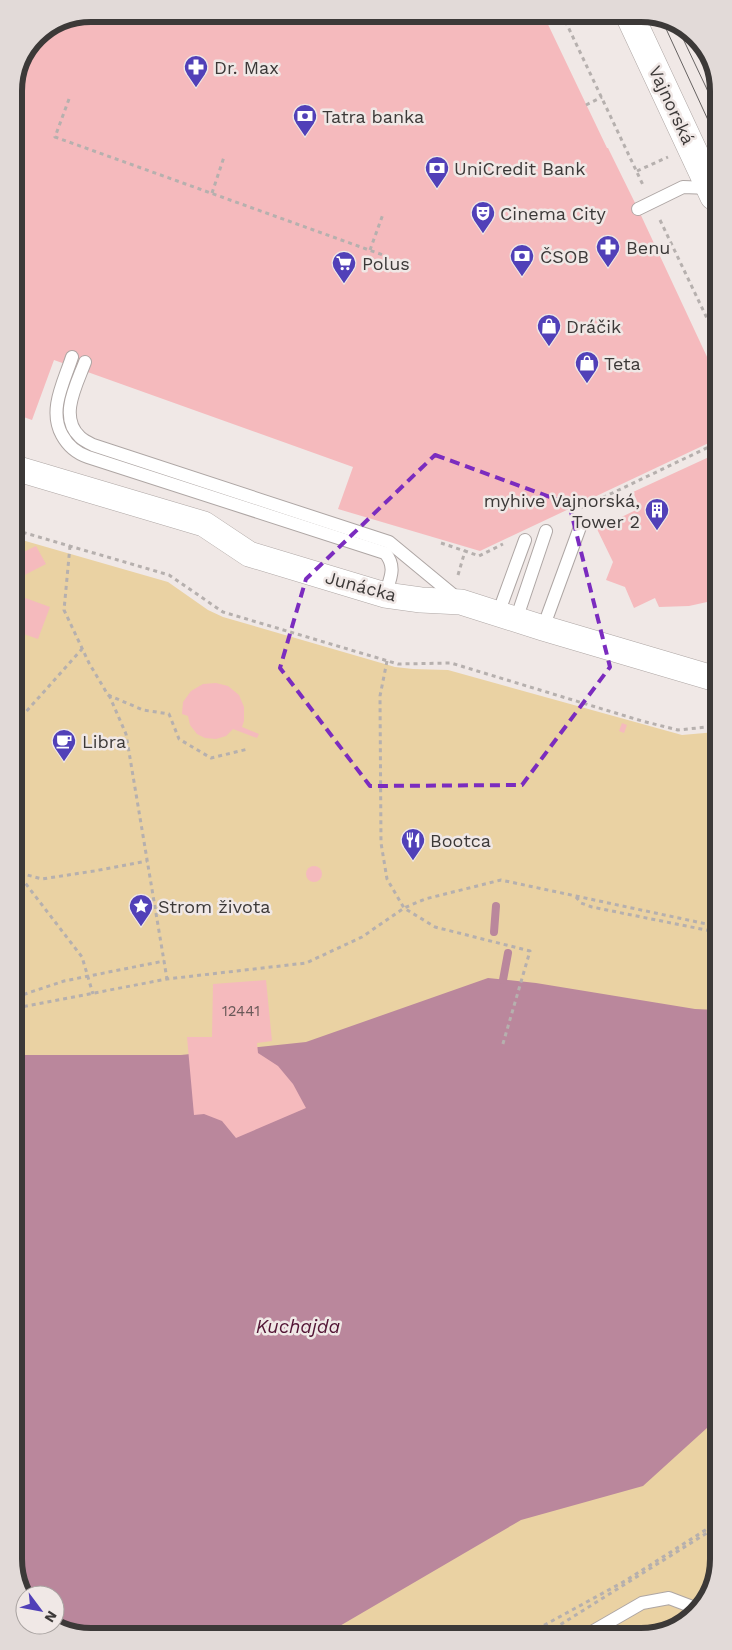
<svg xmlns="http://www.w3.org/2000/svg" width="732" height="1650" font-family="'Work Sans',sans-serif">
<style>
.green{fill:#ead2a3}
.water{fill:#ba879c}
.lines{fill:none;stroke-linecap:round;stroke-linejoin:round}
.stream{stroke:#ba879c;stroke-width:8}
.building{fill:#f5babd}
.service-casing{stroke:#aea6a4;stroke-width:14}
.minor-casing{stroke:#aea6a4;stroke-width:26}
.secondary-casing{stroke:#aea6a4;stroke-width:29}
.path{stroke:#b6b0ae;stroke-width:3;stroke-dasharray:4 4;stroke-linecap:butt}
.service{stroke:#fff;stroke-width:12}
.minor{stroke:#fff;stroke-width:25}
.secondary{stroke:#fff;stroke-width:28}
.tram{stroke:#666261;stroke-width:1}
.marked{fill:none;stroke:#7b2cbf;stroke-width:4;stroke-dasharray:10 6;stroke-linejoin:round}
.labels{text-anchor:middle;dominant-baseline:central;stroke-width:5;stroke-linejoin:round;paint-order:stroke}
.number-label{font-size:15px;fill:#6a5959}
.poi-label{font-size:18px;fill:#3c3938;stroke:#f0e8e6;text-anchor:start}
.street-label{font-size:18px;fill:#3c3938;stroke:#f0e8e6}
.water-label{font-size:19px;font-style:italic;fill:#531535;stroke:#f0e8e6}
.rim{fill:none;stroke:#3c3938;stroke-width:6}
</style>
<rect width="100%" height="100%" fill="#f0e8e6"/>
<polygon class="green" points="15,538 168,582 208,610 223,617 395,667 413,669 448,670 682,735 716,732 718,1559 702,1606 666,1632 86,1636 55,1624 55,1595 26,1595 18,1584"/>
<polygon class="water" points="488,978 536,983 695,1009 717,1010 718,1418 643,1486 521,1520 326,1634 86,1636 55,1624 55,1595 26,1595 18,1584 17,1055 181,1055 306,1042"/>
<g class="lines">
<g class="stream">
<polyline points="494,932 496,906"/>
<polyline points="503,980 508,953"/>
</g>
</g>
<g class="building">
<polygon points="91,14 543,14 607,148 608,148 638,209 715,374 711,375 715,384 715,440 480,551 338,509 353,467 54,360 32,420 15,414 14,86 37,36"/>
<polygon points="709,457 715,471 716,600 689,606 659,607 655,598 634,608 625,587 606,580 613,562 597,529 640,508 633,492"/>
<polygon points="36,546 46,564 15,580 15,556"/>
<polygon points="17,595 50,607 38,639 15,631 15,600"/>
<polygon points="216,683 228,686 239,695 244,707 244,721 242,727 259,734 257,738 233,729 226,736 216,739 205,738 197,734 190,725 188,716 182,714 183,702 191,691 203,684"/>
<polygon points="622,723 627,725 624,733 619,731"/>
<circle cx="314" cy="874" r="8"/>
<polygon points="266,980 272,1041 257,1043 258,1053 278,1066 293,1084 306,1108 236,1138 222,1121 204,1114 194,1115 187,1037 212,1037 213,984"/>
</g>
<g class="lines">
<g class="service-casing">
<g id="service">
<polyline points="638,209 683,187 710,188"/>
<path d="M72,357C64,382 48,410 62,435C68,446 76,453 88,457L385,553C397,567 390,579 385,595"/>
<path d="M85,362C77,384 58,417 80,437C83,440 89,443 93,445L389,542L458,599"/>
<polyline points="498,614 525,540"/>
<polyline points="516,620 546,531"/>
<polyline points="543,628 580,527"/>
<polyline points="590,1633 642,1603 669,1598 698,1609"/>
</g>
</g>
<g class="minor-casing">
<polyline id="minor" points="15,468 204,524 249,554 385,595 421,600 461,602 543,628 716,679"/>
</g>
<g class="secondary-casing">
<polyline id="secondary" points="629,14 714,196"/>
</g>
<g class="path">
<polyline points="562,14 643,185"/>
<polyline points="69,99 55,137 383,255"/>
<polyline points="586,105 602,97"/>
<polyline points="637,171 668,157"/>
<polyline points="212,193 224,157"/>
<polyline points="660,220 715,335"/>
<polyline points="370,250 383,214"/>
<polyline points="581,508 715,444"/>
<polyline points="15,530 169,575 223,612 398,664 451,663 642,721 678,730 716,726"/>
<polyline points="441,543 465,551"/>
<polyline points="70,546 64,610 89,663 108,695 143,710 169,714 179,739 211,758 248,749"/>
<polyline points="458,575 465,551 479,556 503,544"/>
<polyline points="387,661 380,696 381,843 387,879 404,908 435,927 530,951 502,1047"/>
<polyline points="109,695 126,734 167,979"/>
<polyline points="16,723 82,649"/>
<polyline points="16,871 82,957 93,994"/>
<polyline points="20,873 42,879 94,871 147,861"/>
<polyline points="576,897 581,903 592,907 716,932"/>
<polyline points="16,997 64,981 164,961"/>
<polyline points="16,1008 167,979 306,963 362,937 404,908 425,899 501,880 716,926"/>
<polyline points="530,1633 625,1581 718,1522"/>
<polyline points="547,1633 718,1526"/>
</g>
<use href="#service" class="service"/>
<use href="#minor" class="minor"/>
<use href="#secondary" class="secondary"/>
<g class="tram">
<polyline points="662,20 714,133"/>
<polyline points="677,26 714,104"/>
</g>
</g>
<path class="marked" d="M435,455L569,504L610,667L522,785L370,786L280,668L306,579Z"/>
<defs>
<g id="pharmacy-pin" transform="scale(1.25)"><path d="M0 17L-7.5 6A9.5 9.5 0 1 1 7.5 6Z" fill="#5140b8" stroke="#f0e8e6"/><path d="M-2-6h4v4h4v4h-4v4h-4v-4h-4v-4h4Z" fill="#fff"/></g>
<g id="bank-pin" transform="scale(1.25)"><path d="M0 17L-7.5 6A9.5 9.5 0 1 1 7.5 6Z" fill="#5140b8" stroke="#f0e8e6"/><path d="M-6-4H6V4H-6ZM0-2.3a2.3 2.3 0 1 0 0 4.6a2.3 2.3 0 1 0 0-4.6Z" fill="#fff"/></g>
<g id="theatre-pin" transform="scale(1.25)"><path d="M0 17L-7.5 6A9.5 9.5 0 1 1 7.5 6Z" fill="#5140b8" stroke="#f0e8e6"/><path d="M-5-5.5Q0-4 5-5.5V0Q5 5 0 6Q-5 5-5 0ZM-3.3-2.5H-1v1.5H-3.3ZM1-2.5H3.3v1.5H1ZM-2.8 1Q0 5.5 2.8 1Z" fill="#fff"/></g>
<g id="supermarket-pin" transform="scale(1.25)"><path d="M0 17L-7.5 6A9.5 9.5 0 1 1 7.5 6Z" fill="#5140b8" stroke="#f0e8e6"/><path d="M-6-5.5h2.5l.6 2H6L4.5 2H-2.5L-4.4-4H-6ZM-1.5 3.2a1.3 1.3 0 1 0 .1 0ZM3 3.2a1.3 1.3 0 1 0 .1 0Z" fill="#fff"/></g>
<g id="shop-pin" transform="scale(1.25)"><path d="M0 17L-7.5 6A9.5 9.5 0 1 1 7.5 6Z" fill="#5140b8" stroke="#f0e8e6"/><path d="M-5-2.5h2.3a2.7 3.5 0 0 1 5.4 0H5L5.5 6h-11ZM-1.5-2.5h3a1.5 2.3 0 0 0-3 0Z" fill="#fff"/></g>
<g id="building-pin" transform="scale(1.25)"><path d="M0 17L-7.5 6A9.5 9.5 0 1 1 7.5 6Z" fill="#5140b8" stroke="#f0e8e6"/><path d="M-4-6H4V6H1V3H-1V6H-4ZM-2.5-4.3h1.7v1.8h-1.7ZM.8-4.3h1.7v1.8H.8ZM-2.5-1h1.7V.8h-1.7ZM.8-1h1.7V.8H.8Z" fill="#fff"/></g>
<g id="cafe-pin" transform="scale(1.25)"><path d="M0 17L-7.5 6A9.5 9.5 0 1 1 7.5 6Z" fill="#5140b8" stroke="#f0e8e6"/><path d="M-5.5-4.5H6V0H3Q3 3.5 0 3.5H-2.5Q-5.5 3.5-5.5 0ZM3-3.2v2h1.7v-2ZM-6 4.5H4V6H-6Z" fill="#fff"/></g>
<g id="restaurant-pin" transform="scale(1.25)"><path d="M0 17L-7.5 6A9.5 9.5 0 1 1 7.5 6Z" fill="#5140b8" stroke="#f0e8e6"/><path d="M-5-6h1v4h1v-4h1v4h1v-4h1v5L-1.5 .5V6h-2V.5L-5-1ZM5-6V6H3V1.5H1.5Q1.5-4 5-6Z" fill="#fff"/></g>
<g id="sight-pin" transform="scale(1.25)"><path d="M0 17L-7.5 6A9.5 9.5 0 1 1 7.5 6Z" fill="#5140b8" stroke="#f0e8e6"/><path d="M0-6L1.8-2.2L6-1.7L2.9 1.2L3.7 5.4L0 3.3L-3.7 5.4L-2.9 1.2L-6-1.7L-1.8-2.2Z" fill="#fff"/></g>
</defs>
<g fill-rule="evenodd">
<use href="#pharmacy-pin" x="196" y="67"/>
<use href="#bank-pin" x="305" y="116"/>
<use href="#bank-pin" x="437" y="168"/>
<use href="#theatre-pin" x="483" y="213"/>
<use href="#pharmacy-pin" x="608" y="247"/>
<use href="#bank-pin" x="522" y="256"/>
<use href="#supermarket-pin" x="344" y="263"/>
<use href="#shop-pin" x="549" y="326"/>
<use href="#shop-pin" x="587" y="363"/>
<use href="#building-pin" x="657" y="510"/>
<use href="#cafe-pin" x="64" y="741"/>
<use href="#restaurant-pin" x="413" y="840"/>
<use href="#sight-pin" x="141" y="906"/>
</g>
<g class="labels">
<g class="number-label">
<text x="241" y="1011">12441</text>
</g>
<g class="poi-label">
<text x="214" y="67">Dr. Max</text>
<text x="322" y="116">Tatra banka</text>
<text x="454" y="168">UniCredit Bank</text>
<text x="500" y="213">Cinema City</text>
<text x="626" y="247">Benu</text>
<text x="540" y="256">ČSOB</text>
<text x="362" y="263">Polus</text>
<text x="566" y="326">Dráčik</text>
<text x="604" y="363">Teta</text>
<text x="640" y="500" text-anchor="end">myhive Vajnorská,<tspan x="640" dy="21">Tower 2</tspan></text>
<text x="82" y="741">Libra</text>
<text x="430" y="840">Bootca</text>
<text x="158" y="906">Strom života</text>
</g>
<g class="street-label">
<text transform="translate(672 105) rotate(65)">Vajnorská</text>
<text transform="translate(361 586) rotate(15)">Junácka</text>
</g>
<g class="water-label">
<text x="298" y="1326">Kuchajda</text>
</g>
</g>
<path d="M0 0H732V1650H0ZM91 22H641A69 69 0 0 1 710 91V1559A69 69 0 0 1 641 1628H91A69 69 0 0 1 22 1559V91A69 69 0 0 1 91 22Z" fill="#e2dad8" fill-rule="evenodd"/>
<path class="rim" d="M91 22H641A69 69 0 0 1 710 91V1559A69 69 0 0 1 641 1628H91A69 69 0 0 1 22 1559V91A69 69 0 0 1 91 22Z"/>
<g transform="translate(40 1610) rotate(122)"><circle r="24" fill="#f0e8e6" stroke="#a8a2a0"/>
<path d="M0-4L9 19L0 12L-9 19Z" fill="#5140b8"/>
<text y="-8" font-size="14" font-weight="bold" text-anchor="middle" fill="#3c3938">N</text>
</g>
</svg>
